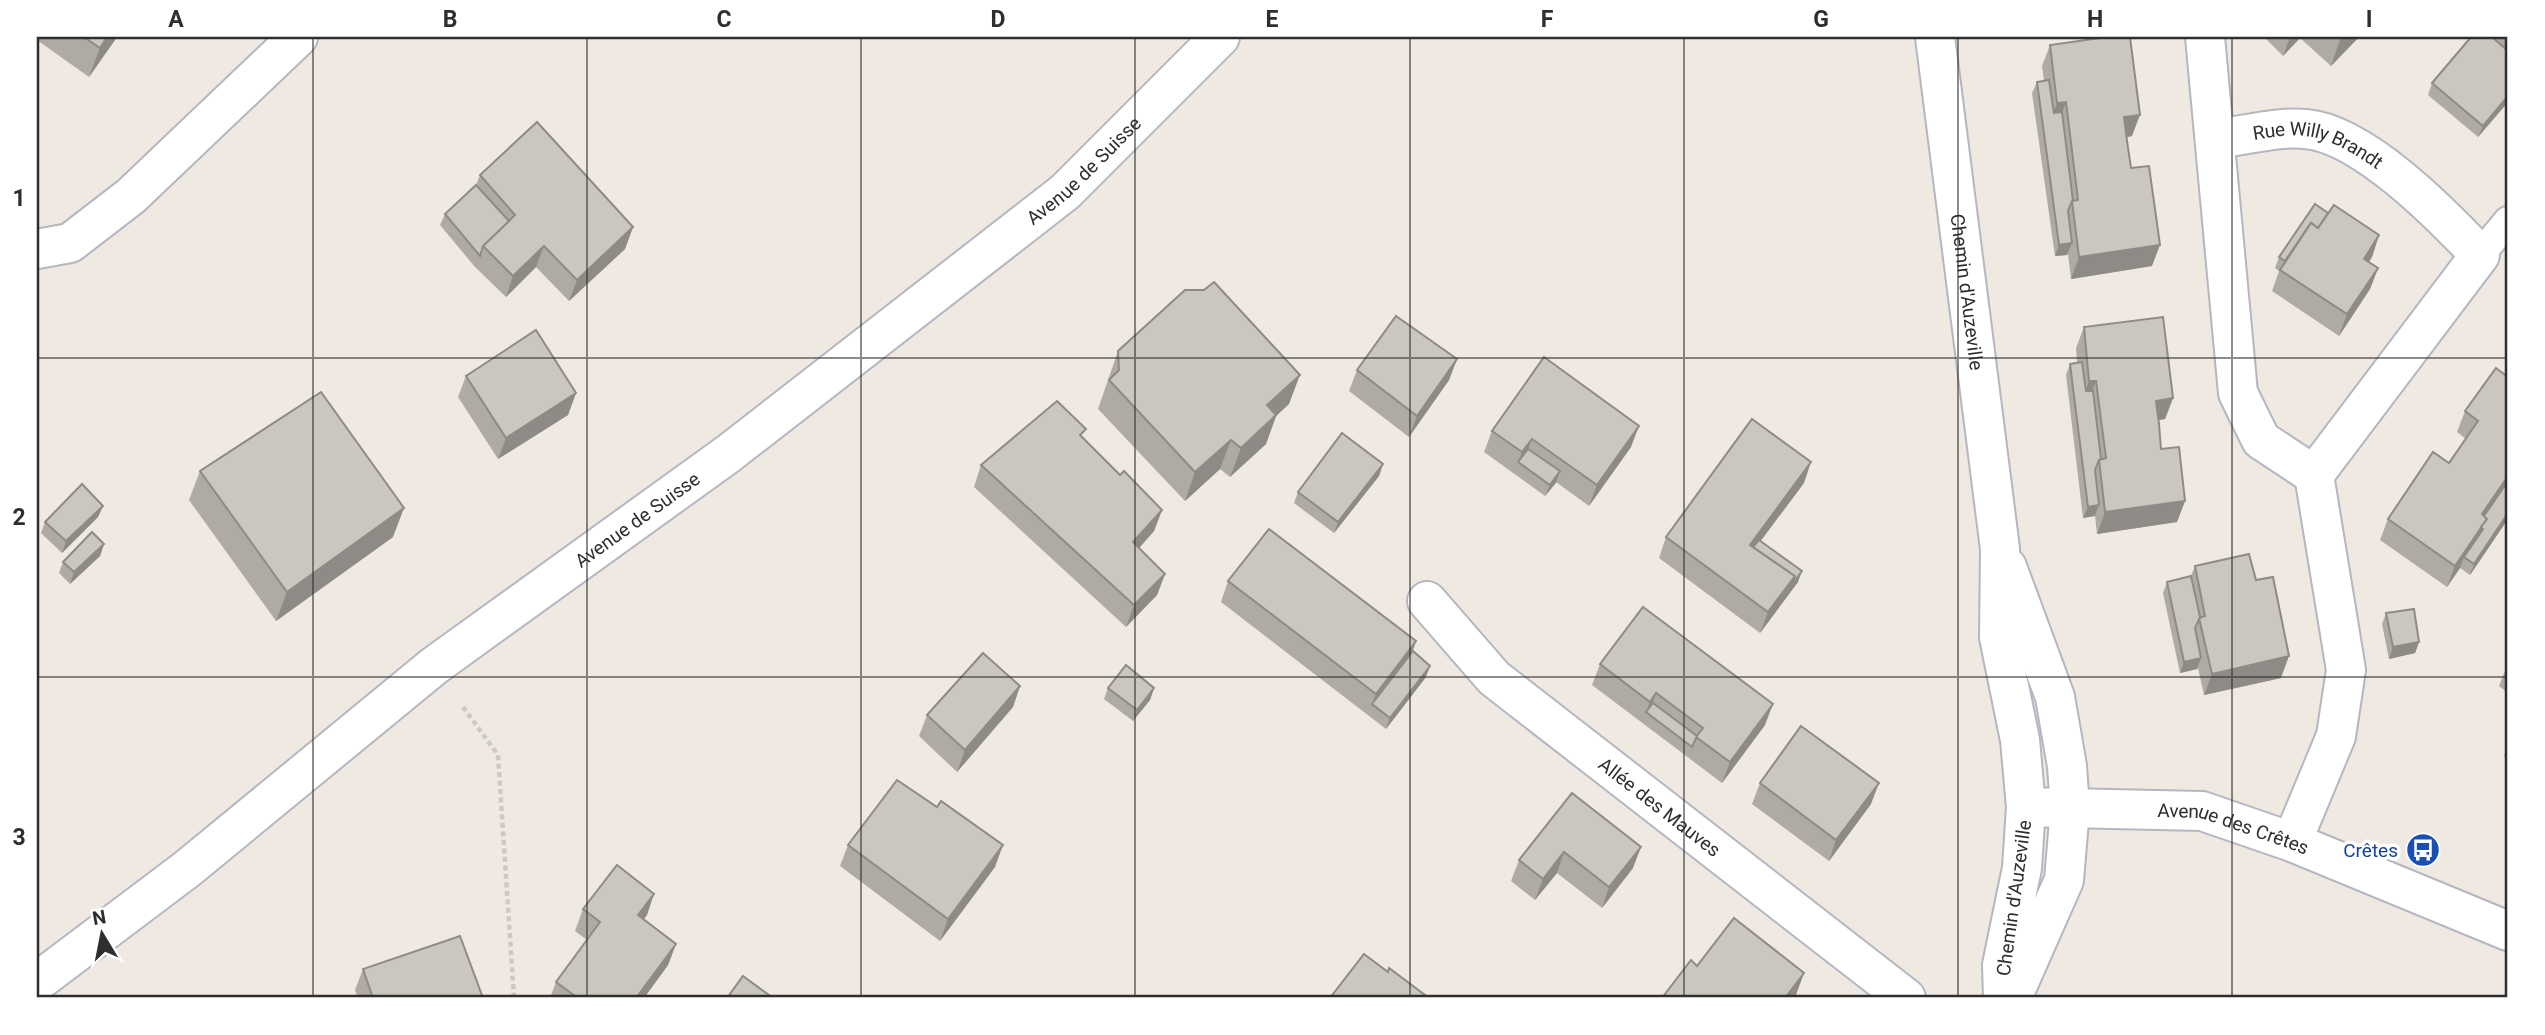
<svg xmlns="http://www.w3.org/2000/svg" width="2545" height="1035" font-family="Roboto,sans-serif">
<style>
.lines{fill:none;stroke-linecap:round;stroke-linejoin:round}
.lane-casing{stroke:#b4b7c1;stroke-width:32}
.street-casing{stroke:#b4b7c1;stroke-width:42}
.secondary-casing{stroke:#b4b7c1;stroke-width:42}
.path{stroke:#c9c9c9;stroke-width:4.5;stroke-dasharray:5 3.5;stroke-linecap:butt}
.lane{stroke:#fff;stroke-width:28}
.street{stroke:#fff;stroke-width:38}
.secondary{stroke:#fff;stroke-width:38}
.wall{fill:#afaba4}
.shaded-wall{fill:#8e8b86}
.building{fill:#cbc7bf;stroke:#8e8b86;stroke-width:2}
.grid{fill:none;stroke:#2e2e2e;stroke-width:2;stroke-opacity:0.55}
.labels{text-anchor:middle;dominant-baseline:central;stroke-width:7;stroke-linejoin:round;paint-order:stroke}
.street-label{font-size:19px;fill:#2e2e2e;stroke:#fff}
.transit-label{font-size:19px;fill:#164399;stroke:#fff;text-anchor:end}
.neatline{fill:none;stroke:#2e2e2e;stroke-width:2.5}
.grid-label{font-size:23px;text-anchor:middle;font-weight:bold;fill:#2e2e2e}
</style>
<rect width="100%" height="100%" fill="#efe9e1"/>
<g class="lines">
<g class="lane-casing">
<polyline id="lane" points="2480,255 2508,221"/>
</g>
<g class="street-casing">
<g id="street">
<polyline points="2205,37 2238,393 2261,440 2314,475"/>
<path id="s1" d="M2215,139C2244,136 2277,126 2306,129C2363,134 2441,214 2480,255L2314,475L2346,670L2336,736L2292,842"/>
<polyline points="37,249 70,243 131,196 298,37"/>
<path id="s2" d="M1427,601L1494,678L1906,998"/>
<path id="s3" d="M2026,807L2202,811L2292,842L2508,931"/>
</g>
</g>
<g class="secondary-casing">
<g id="secondary">
<path id="s4" d="M1935,37L2000,549L1999,637L2020,740L2026,807L2022,868L2002,965L2003,998"/>
<polyline points="2007,567 2055,697 2067,766 2070,809 2064,880 2012,998"/>
<path id="s5" d="M37,982L187,869L434,666L728,454L1065,192L1220,37"/>
</g>
</g>
<polyline class="path" points="463,707 498,755 514,998"/>
<use href="#lane" class="lane"/>
<use href="#street" class="street"/>
<use href="#secondary" class="secondary"/>
</g>
<g class="wall">
<polygon points="37,37 117,37 89,77 37,40"/>
<polygon points="2264,37 2359,37 2331,66 2300,38 2283,56"/>
<polygon points="2471,37 2508,37 2508,102 2478,137 2428,95 2432,83"/>
<polygon points="2050,45 2132,136 2127,137 2131,168 2152,266 2071,279 2068,254 2067,255 2055,256 2032,93 2037,82 2044,81 2042,66"/>
<polygon points="480,175 633,227 625,249 569,301 536,267 506,297 475,267 440,225 445,214 476,185"/>
<polygon points="2328,213 2379,235 2372,257 2369,262 2378,268 2370,289 2339,336 2272,291 2279,271 2275,268 2279,257"/>
<polygon points="2084,327 2173,398 2165,419 2158,420 2161,449 2185,501 2177,522 2097,534 2095,516 2083,518 2066,375 2070,364 2077,362 2076,348"/>
<polygon points="1118,351 1289,404 1276,416 1266,444 1230,477 1220,469 1185,501 1098,409"/>
<polygon points="1457,359 1449,380 1409,437 1349,391 1357,370"/>
<polygon points="466,376 576,393 568,415 498,459 458,397"/>
<polygon points="2508,377 2508,519 2470,575 2460,568 2447,587 2380,540 2388,519 2449,463 2466,439 2457,432 2465,411"/>
<polygon points="1492,431 1631,447 1589,506 1556,482 1545,496 1484,452"/>
<polygon points="1083,438 1120,475 1162,510 1154,531 1139,548 1165,574 1157,595 1126,627 974,487 981,465"/>
<polygon points="1383,464 1379,476 1334,533 1294,503 1298,492"/>
<polygon points="200,471 393,537 276,621 189,500"/>
<polygon points="1804,483 1761,541 1798,582 1760,633 1659,558 1666,537"/>
<polygon points="103,506 98,517 62,553 41,533 45,522"/>
<polygon points="104,544 100,556 70,584 59,573 63,562"/>
<polygon points="2195,566 2281,678 2204,695 2198,668 2197,669 2180,673 2163,593 2167,582 2191,576"/>
<polygon points="1228,581 1413,651 1426,677 1386,729 1221,602"/>
<polygon points="2386,613 2419,642 2415,653 2389,659 2382,624"/>
<polygon points="2508,663 2508,693 2499,686"/>
<polygon points="1600,664 1765,725 1722,783 1592,685"/>
<polygon points="1020,686 1013,707 957,772 919,736 927,715"/>
<polygon points="1108,688 1154,688 1150,700 1133,721 1104,699"/>
<polygon points="2508,743 2508,759 2504,756"/>
<polygon points="1760,783 1871,804 1829,861 1752,804"/>
<polygon points="1572,793 1633,868 1602,908 1557,873 1535,900 1511,881 1519,860"/>
<polygon points="937,807 995,867 940,941 840,866 848,845"/>
<polygon points="583,909 647,915 644,919 676,944 668,965 644,998 550,998 556,982 587,940 575,931"/>
<polygon points="363,969 483,998 358,998 355,990"/>
</g>
<g class="shaded-wall">
<polygon points="107,37 117,37 89,77 100,48"/>
<polygon points="2290,37 2301,37 2283,56"/>
<polygon points="2341,37 2359,37 2331,66"/>
<polygon points="2508,96 2508,102 2478,137 2483,126"/>
<polygon points="2066,102 2058,124 2049,124 2057,103"/>
<polygon points="2140,115 2132,136 2117,139 2124,117"/>
<polygon points="633,227 625,249 569,301 577,280"/>
<polygon points="2379,235 2372,257 2357,280 2364,259"/>
<polygon points="2072,243 2067,255 2055,256 2059,245"/>
<polygon points="2160,245 2152,266 2071,279 2079,257"/>
<polygon points="544,246 536,267 506,297 513,276"/>
<polygon points="2378,268 2370,289 2339,336 2347,314"/>
<polygon points="1457,359 1449,380 1409,437 1417,416"/>
<polygon points="1300,375 1289,404 1276,416 1266,444 1230,477 1241,448 1267,405"/>
<polygon points="2089,381 2096,381 2088,402 2081,403"/>
<polygon points="576,393 568,415 498,459 506,438"/>
<polygon points="2173,398 2165,419 2148,422 2156,401"/>
<polygon points="1639,426 1631,447 1589,506 1597,485"/>
<polygon points="1532,439 1524,460 1518,462 1522,452"/>
<polygon points="1231,440 1220,469 1185,501 1195,472"/>
<polygon points="1811,462 1804,483 1749,556 1750,545"/>
<polygon points="1383,464 1379,476 1334,533 1338,522"/>
<polygon points="1560,471 1556,483 1545,496 1550,485"/>
<polygon points="2508,476 2508,486 2480,526 2482,514"/>
<polygon points="2185,501 2177,522 2097,534 2105,512"/>
<polygon points="2099,505 2095,516 2083,518 2088,507"/>
<polygon points="103,506 98,517 62,553 66,541"/>
<polygon points="404,508 393,537 276,621 287,592"/>
<polygon points="1162,510 1154,531 1125,564 1133,542"/>
<polygon points="2508,513 2508,519 2470,575 2474,564"/>
<polygon points="2487,519 2479,540 2464,557 2460,568 2447,587 2455,566"/>
<polygon points="104,544 100,556 70,584 74,572"/>
<polygon points="1802,571 1798,582 1760,633 1768,612 1795,576"/>
<polygon points="1165,574 1157,595 1126,627 1134,605"/>
<polygon points="1416,641 1409,663 1372,704 1376,694"/>
<polygon points="2419,642 2415,653 2389,659 2393,647"/>
<polygon points="2289,656 2281,678 2204,695 2212,674"/>
<polygon points="2201,658 2197,669 2180,673 2184,662"/>
<polygon points="1430,666 1426,677 1386,729 1390,718"/>
<polygon points="1020,686 1013,707 957,772 965,750"/>
<polygon points="1154,688 1150,700 1133,721 1137,710"/>
<polygon points="1656,693 1649,714 1646,712 1650,702"/>
<polygon points="1773,704 1765,725 1722,783 1730,762"/>
<polygon points="1879,783 1871,804 1829,861 1836,840"/>
<polygon points="1003,845 995,867 940,941 948,919"/>
<polygon points="1641,847 1633,868 1602,908 1609,887"/>
<polygon points="1564,852 1557,873 1535,900 1543,879"/>
<polygon points="654,894 647,915 630,937 638,915"/>
<polygon points="676,944 668,965 644,998 636,998"/>
<polygon points="1804,973 1796,995 1793,998 1785,998"/>
</g>
<g class="building">
<polygon points="84,37 107,37 100,48"/>
<polygon points="2107,37 2130,37 2140,115 2124,117 2127,141 2131,168 2149,166 2160,245 2079,257 2072,201 2078,200 2066,102 2057,103 2050,45"/>
<polygon points="2471,37 2492,37 2508,51 2508,96 2483,126 2432,83"/>
<polygon points="2049,80 2054,113 2062,112 2073,201 2072,201 2068,211 2072,243 2059,245 2037,82"/>
<polygon points="537,122 633,227 577,280 544,246 513,276 483,246 515,215 480,175"/>
<polygon points="476,185 509,221 483,246 480,256 445,214"/>
<polygon points="2315,204 2328,213 2318,228 2311,223 2285,261 2279,257"/>
<polygon points="2334,205 2379,235 2364,259 2378,268 2347,314 2280,270 2311,223 2318,228"/>
<polygon points="1214,282 1300,375 1267,405 1276,415 1241,448 1231,440 1195,472 1109,380 1119,370 1118,351 1185,290 1204,290"/>
<polygon points="1396,316 1457,359 1417,416 1357,370"/>
<polygon points="2163,317 2173,398 2156,401 2159,424 2161,449 2179,447 2185,501 2105,512 2099,460 2106,458 2096,381 2089,381 2084,327"/>
<polygon points="536,330 576,393 506,438 466,376"/>
<polygon points="1544,357 1639,426 1597,485 1532,439 1522,452 1492,431"/>
<polygon points="2082,362 2086,391 2093,391 2101,459 2099,460 2095,470 2099,505 2088,507 2070,364"/>
<polygon points="2496,368 2508,377 2508,476 2482,514 2487,519 2455,566 2388,519 2433,452 2449,463 2478,421 2465,411"/>
<polygon points="321,392 404,508 287,592 200,471"/>
<polygon points="1057,401 1086,429 1080,435 1120,475 1124,471 1162,510 1133,542 1165,574 1134,605 981,465"/>
<polygon points="1752,419 1811,462 1750,545 1795,576 1768,612 1666,537"/>
<polygon points="1342,433 1383,464 1338,522 1298,492"/>
<polygon points="1528,449 1560,471 1550,485 1518,462"/>
<polygon points="2508,481 2508,513 2474,564 2464,557 2483,529 2481,527 2487,519 2484,516"/>
<polygon points="82,484 103,506 66,541 45,522"/>
<polygon points="1269,529 1416,641 1376,694 1228,581"/>
<polygon points="92,532 104,544 74,572 63,562"/>
<polygon points="1759,540 1802,571 1791,586 1795,576 1753,547"/>
<polygon points="2249,554 2256,580 2273,577 2289,656 2212,674 2199,618 2205,616 2195,566"/>
<polygon points="2191,576 2200,617 2195,628 2201,658 2184,662 2167,582"/>
<polygon points="1643,607 1773,704 1730,762 1696,737 1703,728 1656,693 1650,702 1600,664"/>
<polygon points="2414,609 2419,642 2393,647 2386,613"/>
<polygon points="1413,651 1430,666 1390,718 1372,704"/>
<polygon points="983,653 1020,686 965,750 927,715"/>
<polygon points="1126,665 1154,688 1137,710 1108,688"/>
<polygon points="1653,703 1697,736 1692,747 1646,712"/>
<polygon points="1801,726 1879,783 1836,840 1760,783"/>
<polygon points="897,780 937,807 941,801 1003,845 948,919 848,845"/>
<polygon points="1572,793 1641,847 1609,887 1564,852 1543,879 1519,860"/>
<polygon points="617,865 654,894 638,915 676,944 636,998 578,998 556,982 600,922 583,909"/>
<polygon points="1734,918 1804,973 1785,998 1662,998 1691,960 1697,966"/>
<polygon points="460,936 483,998 373,998 363,969"/>
<polygon points="1364,954 1388,972 1389,968 1429,998 1330,998"/>
<polygon points="743,976 773,998 727,998"/>
</g>
<path class="grid" d="M313,37V998M587,37V998M861,37V998M1135,37V998M1410,37V998M1684,37V998M1958,37V998M2232,37V998M37,358H2508M37,677H2508"/>
<defs>
<g id="bus-disc" transform="scale(1.75)"><circle r="9.5" fill="#1a4fb4" stroke="#fff"/><path d="M-5-6H5V4H4V6H2V4H-2V6H-4V4H-5ZM-3.5-4V0h7V-4ZM-3.5 1.2v1.5H-2V1.2ZM2 1.2v1.5H3.5V1.2Z" fill="#fff"/></g>
</defs>
<g fill-rule="evenodd">
<use href="#bus-disc" x="2423" y="850"/>
</g>
<g class="labels">
<g class="street-label">
<text stroke="none"><textPath href="#s1" startOffset="107">Rue Willy Brandt</textPath></text>
<text stroke="none"><textPath href="#s5" startOffset="1325">Avenue de Suisse</textPath></text>
<text stroke="none"><textPath href="#s4" startOffset="257">Chemin d'Auzeville</textPath></text>
<text stroke="none"><textPath href="#s5" startOffset="758">Avenue de Suisse</textPath></text>
<text stroke="none"><textPath href="#s2" startOffset="312">Allée des Mauves</textPath></text>
<text stroke="none"><textPath href="#s3" startOffset="210">Avenue des Crêtes</textPath></text>
<text transform="translate(2014 898) rotate(-82)">Chemin d'Auzeville</text>
</g>
<g class="transit-label">
<text x="2398" y="850">Crêtes</text>
</g>
</g>
<rect width="2545" height="1035" fill="none" stroke="#ffffff" stroke-width="77"/>
<g transform="translate(102 934) rotate(350)" stroke="#ffffff" stroke-width="5" paint-order="stroke">
<path d="M0-5L12 26L0 18L-12 26Z" fill="#2e2e2e"/>
<text y="-10" font-size="19" font-weight="bold" text-anchor="middle" fill="#2e2e2e">N</text>
</g>
<rect x="38" y="38" width="2468" height="958" class="neatline"/>
<g class="grid-label">
<text x="176" y="27">A</text>
<text x="450" y="27">B</text>
<text x="724" y="27">C</text>
<text x="998" y="27">D</text>
<text x="1272" y="27">E</text>
<text x="1547" y="27">F</text>
<text x="1821" y="27">G</text>
<text x="2095" y="27">H</text>
<text x="2369" y="27">I</text>
<text x="19" y="206">1</text>
<text x="19" y="525">2</text>
<text x="19" y="845">3</text>
</g>
</svg>
